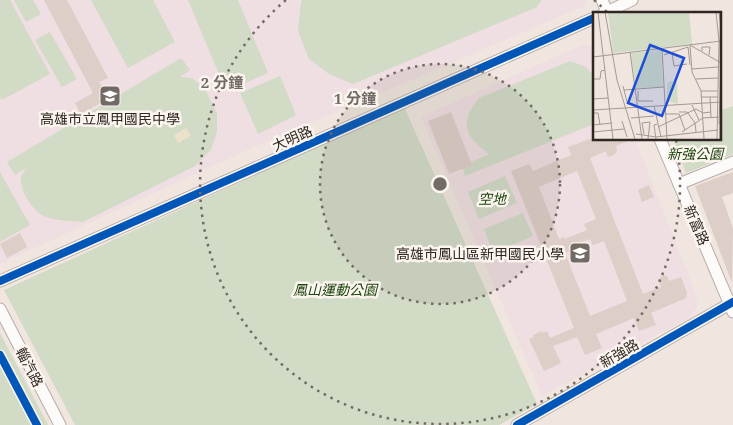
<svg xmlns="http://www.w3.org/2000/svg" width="733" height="425" font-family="'Noto Serif','Noto Sans TC',serif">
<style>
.education{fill:#efdee2}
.green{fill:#d2dbc6}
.sand{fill:#ece2cb}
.building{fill:#ddcec7;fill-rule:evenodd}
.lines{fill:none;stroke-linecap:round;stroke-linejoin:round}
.minor-casing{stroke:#b5ada8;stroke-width:13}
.minor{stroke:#fdfbfa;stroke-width:11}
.cycleway-casing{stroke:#fcf4ef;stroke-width:11}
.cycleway{stroke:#0057b8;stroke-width:8}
.ring{fill:none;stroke:#726a64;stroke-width:2.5;stroke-dasharray:2.5 5}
.labels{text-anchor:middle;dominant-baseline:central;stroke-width:5;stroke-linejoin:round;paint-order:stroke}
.poi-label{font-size:14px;fill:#2e2722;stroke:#fcf4ef}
.street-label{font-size:14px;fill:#2e2722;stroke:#fcf4ef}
.park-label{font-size:14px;font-style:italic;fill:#1c450e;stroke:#fcf4ef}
.inset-road{fill:none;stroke:#a29a93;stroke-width:1}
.view{fill:#1d4ed8;fill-opacity:0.15;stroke:#1d4ed8;stroke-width:2.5}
.inset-edge{fill:none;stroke:#2e2722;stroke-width:2.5}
.centre{fill:#726a64;stroke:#fcf4ef;stroke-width:2.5}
.ring-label{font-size:15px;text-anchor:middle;font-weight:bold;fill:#726a64;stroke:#fcf4ef;stroke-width:5;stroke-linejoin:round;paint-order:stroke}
</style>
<rect width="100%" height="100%" fill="#f0e6df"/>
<g class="education">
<polygon points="0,0 586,0 584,6 245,151 0,264"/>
<polygon points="584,44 594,47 594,139 635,139 699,302 691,317 542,396 421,117"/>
</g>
<g class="green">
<polygon points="0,0 10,0 50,74 2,100 0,97"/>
<polygon points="14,0 33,0 41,14 26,22"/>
<polygon points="91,0 153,0 175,42 128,68"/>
<polygon points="188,0 238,0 268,73 226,91"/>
<polygon points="302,0 542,0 537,7 353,84 329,74 309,59 298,31 301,3"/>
<polygon points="50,32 77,79 62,87 35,40"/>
<path d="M181,58L190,70L180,77L192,78L205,89L217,113V132L211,150L195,166L83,222C71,221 56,221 44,216C33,211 20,191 21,179C21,175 24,172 26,168L15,175L7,162Z"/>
<path d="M570,61L586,67L594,76V124L465,176L462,166L489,154C464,136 459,123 479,98Z"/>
<polygon points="280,76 296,115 258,134 240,93"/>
<polygon points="733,106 733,154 686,173 673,139 719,139 719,111"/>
<polygon points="404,107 537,404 499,425 75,425 4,290"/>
<polygon points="0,172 30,225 0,242"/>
<polygon points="505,176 517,203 479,219 468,192"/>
<polygon points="523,213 533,236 493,253 484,229"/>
<polygon points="0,333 48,425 0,425"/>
</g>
<polygon class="sand" points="186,128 191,136 178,143 174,135"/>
<g class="building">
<polygon points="44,0 67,0 108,78 99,82 108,99 81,114 75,103 93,93"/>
<polygon points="451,112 472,165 449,174 428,121"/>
<path d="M590,139H633L616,146L617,151L614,155L608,157L606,151L590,158L643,294L661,287L658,280L663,275L667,276L669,281L681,277L687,293L686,298L651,313L656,325L639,331L634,318L596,334L602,348L585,355L577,337L553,346L561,363L544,371L529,339L534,337L533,335L542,331L543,333L547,331L550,338L574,328L511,171L529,164L533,171L571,155L568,147ZM577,171L596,219L584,224L587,230L565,239L564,237L559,239L539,187ZM590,239L593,245L604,241L627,301L590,316L565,253L570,251L568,247Z"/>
<polygon points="733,172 733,193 722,197 733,228 732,283 695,186"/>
<polygon points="649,185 654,197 642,202 638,190"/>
<polygon points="20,233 27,247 7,258 0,244"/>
</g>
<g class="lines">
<g class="minor-casing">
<g id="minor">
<polyline points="602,0 608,14"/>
<polyline points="603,14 632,0"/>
<polyline points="660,139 733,312"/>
<polyline points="679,184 733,162"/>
<polyline points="0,281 594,18"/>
<polyline points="0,309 60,425"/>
<polyline points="517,425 733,302"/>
</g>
</g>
<use href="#minor" class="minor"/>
<g class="cycleway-casing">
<g id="cycleway">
<polyline points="0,281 594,18"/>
<polyline points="0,355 37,425"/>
<polyline points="517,425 733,302"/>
</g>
</g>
<use href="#cycleway" class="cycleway"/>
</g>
<circle cx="440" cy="184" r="120" fill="#726a64" fill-opacity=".12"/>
<g class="ring">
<circle cx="440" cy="184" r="120"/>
<path d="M594 0A240 240 0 0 1 608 13M676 140A240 240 0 1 1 286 0"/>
</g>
<defs>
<g id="school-square" transform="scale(1.125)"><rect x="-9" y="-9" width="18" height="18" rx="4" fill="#726a64" stroke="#fcf4ef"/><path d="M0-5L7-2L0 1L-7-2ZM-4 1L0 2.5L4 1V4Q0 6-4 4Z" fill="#fff"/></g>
</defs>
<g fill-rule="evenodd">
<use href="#school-square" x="110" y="96"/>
<use href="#school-square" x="580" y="253"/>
</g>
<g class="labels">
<g class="poi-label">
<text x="110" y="118">高雄市立鳳甲國民中學</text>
<text x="564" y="253" text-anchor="end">高雄市鳳山區新甲國民小學</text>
</g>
<g class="street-label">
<text transform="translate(292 138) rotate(-24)">大明路</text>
<text transform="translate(697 225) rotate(67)">新富路</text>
<text transform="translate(619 353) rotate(-30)">新強路</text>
<text transform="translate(30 367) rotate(63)">輜汽路</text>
</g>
<g class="park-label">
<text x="695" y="153">新強公園</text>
<text x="492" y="198">空地</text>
<text x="335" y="289">鳳山運動公園</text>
</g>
</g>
<g transform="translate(593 12)">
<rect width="128" height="128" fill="#f0e6df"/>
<path d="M15,0H96L99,32L20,41ZM68,38L70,75L43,76L38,41ZM77,69L84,70L85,92L74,89V72Z" fill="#d2dbc6"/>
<path class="inset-road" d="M5,0L20,127M12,0L24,68L42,127M123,0L126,29L124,127M126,0L128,16M97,33L99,60L108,79L111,127M97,33L128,51M69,37L74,127M109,39V35H117L116,43M37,40L49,127M79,41L81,54L94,52M71,43L95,35L97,53M0,45L128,29M99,57L125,55M0,67H7L8,59L12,58M103,67L125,66M30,74L34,90M31,78L71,75M45,79V89H60M108,79H125M109,85H125M117,85L118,105M0,87L15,86M99,93L106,108M61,94L68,125M0,98L128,90M86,100H94L102,111L103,120M0,101H5L7,113M72,102H86L92,118M38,106L61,104M29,109L34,125M126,112L128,57M0,113L19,111M65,115L103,97L110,101L118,100M0,120L31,117M89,120L110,106L126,105M43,122L63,125L125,118M51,122L49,111L57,110L55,127M63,127L61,113L64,112M127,127V110"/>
<path class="view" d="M57,33L91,46L69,104L35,91Z"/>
<rect width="128" height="128" class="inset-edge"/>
</g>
<circle cx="440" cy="184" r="8" class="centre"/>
<g class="ring-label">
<text x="222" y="88">2 分鐘</text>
<text x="355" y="104">1 分鐘</text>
</g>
</svg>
